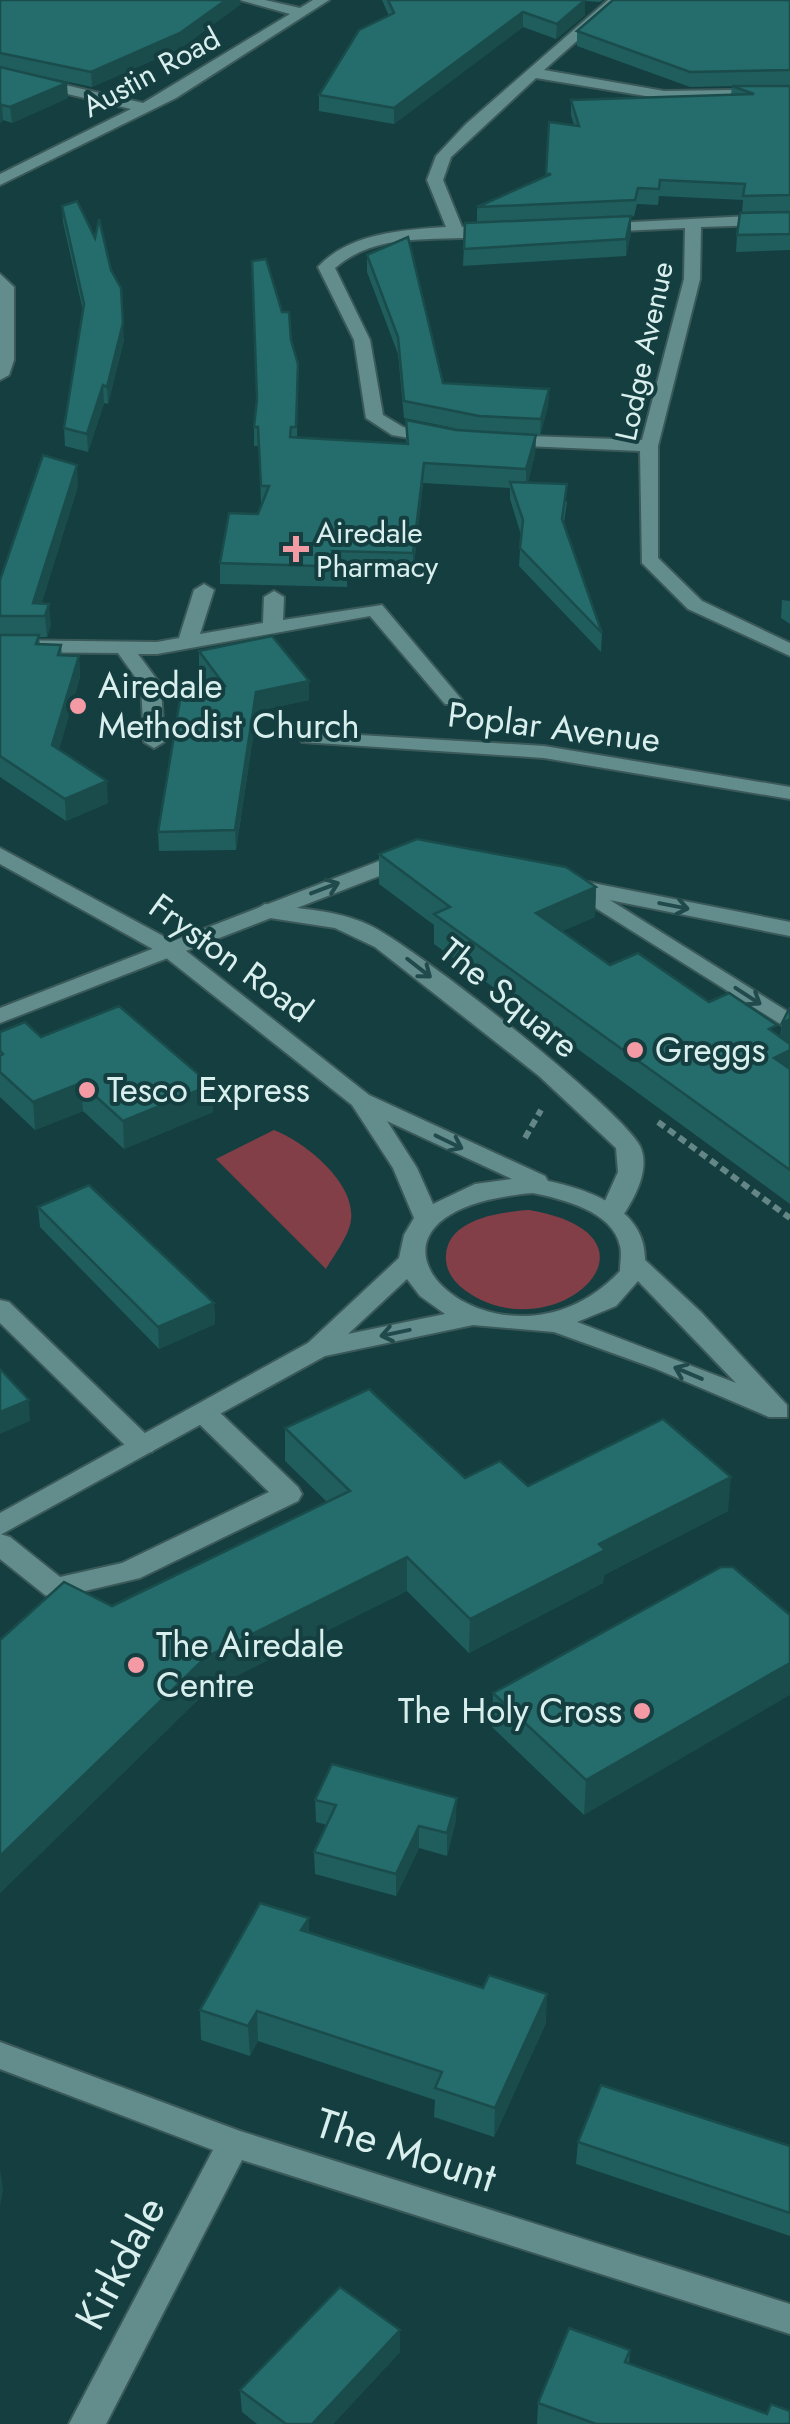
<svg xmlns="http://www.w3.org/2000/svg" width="790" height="2424" font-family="Jost,sans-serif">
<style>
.green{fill:#833f48}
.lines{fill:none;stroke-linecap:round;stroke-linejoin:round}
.service-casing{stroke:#3b5959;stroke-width:4}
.minor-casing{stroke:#3b5959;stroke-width:4}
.tertiary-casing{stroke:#3b5959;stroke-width:4}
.path{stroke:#648686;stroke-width:6;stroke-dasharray:8 5;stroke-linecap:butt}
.service{fill:#638d8d;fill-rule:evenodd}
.minor{fill:#638d8d;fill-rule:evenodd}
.tertiary{fill:#638d8d;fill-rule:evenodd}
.wall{fill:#205d5d}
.shaded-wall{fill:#1a4c4c}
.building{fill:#256c6c;stroke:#1a4c4c;stroke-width:2.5}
.oneway{stroke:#204a4b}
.poi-dot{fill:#f49aa4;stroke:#143e3f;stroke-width:4}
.labels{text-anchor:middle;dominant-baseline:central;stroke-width:8;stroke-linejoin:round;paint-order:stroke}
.far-street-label{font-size:30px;fill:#d9efee;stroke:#143e3f}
.far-poi-label{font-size:30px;fill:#d9efee;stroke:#143e3f;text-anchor:start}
.poi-label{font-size:35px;fill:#d9efee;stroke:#143e3f;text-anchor:start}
.street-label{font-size:35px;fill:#d9efee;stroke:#143e3f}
.near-street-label{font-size:42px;fill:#d9efee;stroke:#143e3f}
</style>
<rect width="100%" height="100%" fill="#143e3f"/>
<g class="green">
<path d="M274,1130C305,1142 356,1183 351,1220C349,1236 334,1255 326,1269L216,1159Z"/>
<path d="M529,1210C681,1236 554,1354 466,1291C455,1283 447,1273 446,1260C443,1219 500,1212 529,1210Z"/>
</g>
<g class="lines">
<g class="service-casing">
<g id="service">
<polygon points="204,584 214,590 200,634 263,623 264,597 274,591 284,597 283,620 382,605 462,700 459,704 445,704 370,616 157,654 138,654 161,685 164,742 154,748 144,742 141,685 118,653 0,652 0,640 157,642 179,638 194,590"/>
<polygon points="578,880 790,1013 790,1030 570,892 567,887 570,882"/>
<path d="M265,904C299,909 338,910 369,925C413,945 620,1108 640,1146C651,1169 634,1199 622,1217H604L600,1212L618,1172L616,1148L539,1076L375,947L335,928L257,916L254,911Z"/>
<polygon points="204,1404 214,1407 298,1487 302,1494 298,1501 140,1578 55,1598 45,1595 0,1559 0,1534 10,1537 60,1577 122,1563 269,1492 194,1419 191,1413 194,1407"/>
</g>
</g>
<g class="minor-casing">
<g id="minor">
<polygon points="240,0 265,0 300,8 313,0 329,0 176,98 0,185 0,174 131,109 0,78 0,70 143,103 290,14"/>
<path d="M608,0H623L544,70L664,91L790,89V97L664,99L536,78L451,157L443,180L462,227L495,226L503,231L501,234C445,245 382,227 335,268L370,340L383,415L403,427L446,438L437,443L392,435L366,418L354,340L318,267C349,233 403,230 446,227L427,180L436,156L466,124Z"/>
<polygon points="790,214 790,224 701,227 700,279 658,446 658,558 702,601 790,643 790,656 688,609 642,563 640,451 502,445 493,440 502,435 642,440 684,279 685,228 600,232 592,227 594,224"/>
<polygon points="0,274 14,287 14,360 9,375 0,380"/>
<polygon points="309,732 544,746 790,787 790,799 544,758 302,742 299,738"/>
<polygon points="410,849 418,851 421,856 418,861 0,1023 0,1008"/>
<polygon points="562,877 790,922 790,936 554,889 551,884"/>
<polygon points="0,1300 9,1302 152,1440 156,1446 152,1452 132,1452 0,1323"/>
<polygon points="0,2042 240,2131 790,2304 790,2334 242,2160 106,2424 69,2424 213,2150 0,2069"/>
</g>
</g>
<g class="tertiary-casing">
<path id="tertiary" d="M0,848L176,943L369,1095L545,1176L548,1181C590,1190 646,1209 645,1260L701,1312L787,1405V1417H769L654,1368L554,1332L473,1325L325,1356L0,1535V1513L308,1343L399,1258L404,1235L414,1218L393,1168L352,1105L160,953L0,864ZM387,1121L512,1179L475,1184L433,1204L417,1168ZM533,1193C562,1199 613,1211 620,1246C622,1253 620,1263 620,1271C500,1400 300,1213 533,1193ZM407,1279L420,1296L445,1314L348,1334ZM638,1281L736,1383L577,1322L616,1306Z"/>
</g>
<g class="path">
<polyline points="658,1122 790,1218"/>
<polyline points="525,1138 541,1110"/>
</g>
<use href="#service" class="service"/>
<use href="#minor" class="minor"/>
<use href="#tertiary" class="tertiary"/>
</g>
<g class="wall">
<polygon points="0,0 241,4 181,48 92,87 32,74 68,98 12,123 3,120 0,123"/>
<polygon points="382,0 603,0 600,2 585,1 585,15 556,39 523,27 394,124 319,111 319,95 389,16"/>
<polygon points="790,0 790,85 690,87 577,46 577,31"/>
<polygon points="732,86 790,86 790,211 742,212 743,200 659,196 658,205 637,204 634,216 631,217 631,233 626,256 463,266 465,223 477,223 477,207 546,176 549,122 574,125 571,115 571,100 731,95"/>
<polygon points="62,206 124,340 108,404 104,403 88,452 65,446 64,428 83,311 63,222"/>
<polygon points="790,212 790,250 736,252 737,235"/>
<polygon points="367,255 443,383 549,389 548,406 540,436 536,436 535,454 528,482 567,502 564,523 602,633 601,652 519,566 521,535 510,499 510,488 423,483 413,574 347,572 347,587 220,584 220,563 258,514 261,505 259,446 254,446 254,427 291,340 298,384 297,437 406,444 406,420 464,430 404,418 398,354 367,272"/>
<polygon points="78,486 41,604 51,625 47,637 39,637 40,644 61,645 62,655 79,656 80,677 59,749 108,803 66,821 0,777 0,580"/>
<polygon points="782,600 790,601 790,624 781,618"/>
<polygon points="199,651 309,681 309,700 257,711 236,850 159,851 158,832 213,688 199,670"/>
<polygon points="379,854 596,887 595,917 562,931 610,965 709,1002 780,1037 782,1023 790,1007 790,1204 434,944 434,925 379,884"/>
<polygon points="0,1032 41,1037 211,1085 213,1112 124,1149 83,1111 35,1130 0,1097"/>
<polygon points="38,1207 214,1303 215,1324 159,1349 40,1227"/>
<polygon points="285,1428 465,1478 728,1511 604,1575 603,1583 469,1653 407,1591 208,1690 0,1893 0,1640 112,1606 327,1502 285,1461"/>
<polygon points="721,1567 584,1815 492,1727 493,1693"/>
<polygon points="315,1800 456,1820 447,1856 419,1848 396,1896 315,1874 314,1852 327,1825 316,1822"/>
<polygon points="309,1933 546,2023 494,2137 434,2117 435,2100 258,2041 250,2056 201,2040 200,2010"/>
<polygon points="578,2142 790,2146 790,2236 576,2164"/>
<polygon points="400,2330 400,2352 333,2424 257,2424 242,2412 240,2390"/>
<polygon points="630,2350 629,2364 790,2424 537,2424 538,2403"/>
</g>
<g class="shaded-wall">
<polygon points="226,0 240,0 241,4 181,48 92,87 91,72"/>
<polygon points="585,0 585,15 556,39 557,24"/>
<polygon points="523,12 523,27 394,124 394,108"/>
<polygon points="67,83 68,98 12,123 10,107"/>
<polygon points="2,105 3,120 0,123 0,107"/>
<polygon points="631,216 631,233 626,256 626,239"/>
<polygon points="123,323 124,340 108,404 107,387"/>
<polygon points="103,385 104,403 88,452 87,434"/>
<polygon points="549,389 548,406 540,436 541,419"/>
<polygon points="536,435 535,454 526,489 526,469"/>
<polygon points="424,463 423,483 413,574 413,553"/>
<polygon points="77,465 78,486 38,616 33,603"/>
<polygon points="49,604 51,625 47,637 45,616"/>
<polygon points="79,656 80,677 54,767 52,745"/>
<polygon points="309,681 309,700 257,711 236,850 235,830 256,692"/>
<polygon points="107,781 108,803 66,821 65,799"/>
<polygon points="596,887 595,917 535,943 536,913"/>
<polygon points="790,1019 790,1049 779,1054 782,1023"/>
<polygon points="790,1050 790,1080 774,1058"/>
<polygon points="81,1083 83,1111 35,1130 33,1102"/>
<polygon points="211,1085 213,1112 124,1149 123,1121"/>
<polygon points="214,1303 215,1324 159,1349 158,1327"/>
<polygon points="29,1400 30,1421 0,1434 0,1412"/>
<polygon points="731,1477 728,1511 604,1575 603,1583 469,1653 470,1619 599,1544"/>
<polygon points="407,1557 407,1591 208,1690 0,1893 0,1856 206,1657"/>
<polygon points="790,1663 790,1695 584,1815 586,1780"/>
<polygon points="457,1798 456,1820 447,1856 447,1833"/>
<polygon points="419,1826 419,1848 396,1896 396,1874"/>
<polygon points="309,1918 309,1947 301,1930"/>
<polygon points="547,1994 546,2023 494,2137 495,2108"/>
<polygon points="257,2011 258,2041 250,2056 248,2026"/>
<polygon points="0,2168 3,2190 0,2207"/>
<polygon points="400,2330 400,2352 333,2424 312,2424"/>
</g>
<g class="building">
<polygon points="0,0 226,0 180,33 91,72 0,53"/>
<polygon points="388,0 585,0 557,24 523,12 394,108 319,95 359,30 394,13"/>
<polygon points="613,0 790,0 790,70 690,72 577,31"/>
<polygon points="0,67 67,83 10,107 2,105 0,107"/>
<polygon points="732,86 790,86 790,195 743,196 745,184 660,180 659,189 638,188 635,200 477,207 551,174 546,174 549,122 579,126 571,100 754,94"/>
<polygon points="77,201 95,238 99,219 111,270 121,288 123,323 107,387 103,385 87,434 64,428 84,304 62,206"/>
<polygon points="790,212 790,234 737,235 740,213"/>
<polygon points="631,216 626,239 464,249 465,223"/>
<polygon points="408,237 443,383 549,389 541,419 479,416 404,401 398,337 367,255"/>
<polygon points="266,259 282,312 289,312 291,340 298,364 296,427 291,427 290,437 408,444 406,420 456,430 536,435 526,469 424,463 413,553 333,551 347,567 220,563 229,513 258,514 269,486 261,486 258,427 254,427 257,399 252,261"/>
<polygon points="43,455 77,465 33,603 49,604 45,616 0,616 0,580"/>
<polygon points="510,482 567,484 562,519 602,633 520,548 523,520"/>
<polygon points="0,635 39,635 36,644 61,645 58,655 79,656 52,745 107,781 65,799 0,756"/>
<polygon points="272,636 309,681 256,692 235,830 158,832 181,694 225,686 199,651"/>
<polygon points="417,839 566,867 596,887 536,913 610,965 638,953 709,1002 729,993 777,1025 769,1029 790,1044 790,1050 774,1058 790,1069 790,1170 434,914 450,907 379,854"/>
<polygon points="119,1006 211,1085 123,1121 81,1083 33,1102 0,1072 0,1056 3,1054 0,1051 0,1032 25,1022 41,1037"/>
<polygon points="790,1007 790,1019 782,1023"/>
<polygon points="89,1185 214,1303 158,1327 38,1207"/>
<polygon points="0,1369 29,1400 0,1412"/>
<polygon points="369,1389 465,1478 500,1461 528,1486 663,1419 731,1477 599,1544 605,1550 470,1619 407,1557 206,1657 0,1856 0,1640 64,1582 112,1606 350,1491 285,1428"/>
<polygon points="721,1567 733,1567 790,1615 790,1663 586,1780 493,1693"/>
<polygon points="332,1764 457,1798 447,1833 419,1826 396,1874 314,1852 336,1805 315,1800"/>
<polygon points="260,1903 309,1918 301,1930 483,1988 489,1975 547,1994 495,2108 435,2088 442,2072 257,2011 248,2026 200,2010"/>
<polygon points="601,2085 790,2146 790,2213 578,2142"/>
<polygon points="340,2287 400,2330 312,2424 286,2424 240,2390"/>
<polygon points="569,2328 630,2350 625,2362 767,2414 771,2404 790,2411 790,2424 596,2424 538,2403"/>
</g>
<defs><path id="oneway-shaft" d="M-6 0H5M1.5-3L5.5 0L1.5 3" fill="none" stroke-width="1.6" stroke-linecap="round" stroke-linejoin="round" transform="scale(2.5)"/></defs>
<g class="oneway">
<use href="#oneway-shaft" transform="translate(325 888) rotate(-21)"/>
<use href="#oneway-shaft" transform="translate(674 906) rotate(11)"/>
<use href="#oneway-shaft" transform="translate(419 968) rotate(38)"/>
<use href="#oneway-shaft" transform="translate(748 996) rotate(33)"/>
<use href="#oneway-shaft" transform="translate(449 1142) rotate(26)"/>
<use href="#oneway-shaft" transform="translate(395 1333) rotate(168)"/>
<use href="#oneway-shaft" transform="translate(688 1373) rotate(-157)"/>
</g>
<g class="poi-dot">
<path d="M291 534h10v10h10v10h-10v10h-10v-10h-10v-10h10z"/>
<circle cx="78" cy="706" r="10"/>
<circle cx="635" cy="1050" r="10"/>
<circle cx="87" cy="1090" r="10"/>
<circle cx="136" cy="1665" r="10"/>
<circle cx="642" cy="1711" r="10"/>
</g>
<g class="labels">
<g class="far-street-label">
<text transform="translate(151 72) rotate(-29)">Austin Road</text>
<text transform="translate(644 351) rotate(-78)">Lodge Avenue</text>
</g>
<g class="far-poi-label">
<text x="316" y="532">Airedale<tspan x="316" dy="34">Pharmacy</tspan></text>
</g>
<g class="poi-label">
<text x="98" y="686">Airedale<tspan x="98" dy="40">Methodist Church</tspan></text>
<text x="655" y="1050">Greggs</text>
<text x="107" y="1090">Tesco Express</text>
<text x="156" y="1645">The Airedale<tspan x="156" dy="40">Centre</tspan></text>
<text x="622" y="1711" text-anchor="end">The Holy Cross</text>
</g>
<g class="street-label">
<text transform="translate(554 727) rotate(7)">Poplar Avenue</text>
<text transform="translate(231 958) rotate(36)">Fryston Road</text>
<text transform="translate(509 998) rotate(39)">The Square</text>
</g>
<g class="near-street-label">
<text transform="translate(406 2150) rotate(18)">The Mount</text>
<text transform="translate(120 2263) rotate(-62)">Kirkdale</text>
</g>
</g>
</svg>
